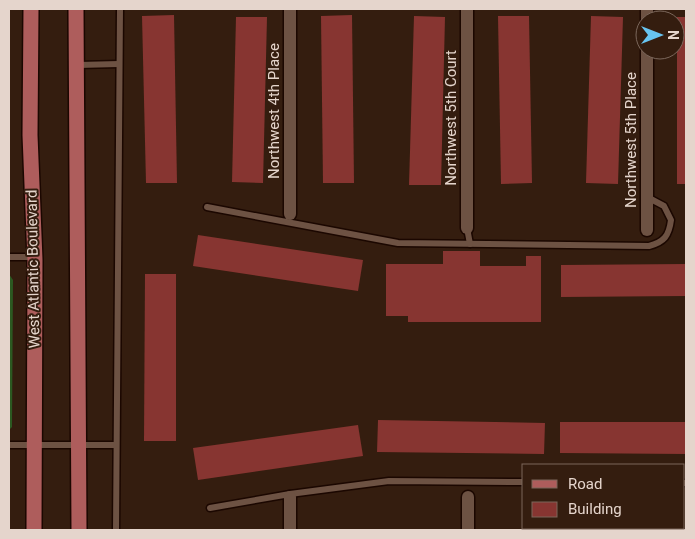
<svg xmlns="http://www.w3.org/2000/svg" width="695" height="539" font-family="Roboto,sans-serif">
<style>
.green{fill:#2c5921}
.building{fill:#873531}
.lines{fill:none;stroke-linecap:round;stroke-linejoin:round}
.lane-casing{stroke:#1b0700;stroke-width:9}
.street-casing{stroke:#1b0700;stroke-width:15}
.primary-casing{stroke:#1b0700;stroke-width:18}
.lane{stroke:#6d5243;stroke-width:6}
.street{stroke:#6d5243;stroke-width:12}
.primary{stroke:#ae5d5c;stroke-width:15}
.labels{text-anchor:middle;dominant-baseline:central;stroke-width:4;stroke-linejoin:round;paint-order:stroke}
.street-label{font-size:15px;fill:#e5d5cc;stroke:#341d0f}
</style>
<rect width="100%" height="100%" fill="#341d0f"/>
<polygon class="green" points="9,274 13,280 12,427 9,430"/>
<g class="building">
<polygon points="174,15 177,183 146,183 142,16"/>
<polygon points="352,15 354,183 323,183 321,16"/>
<polygon points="414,16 445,17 441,185 409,185"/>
<polygon points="498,16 529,16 532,183 501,184"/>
<polygon points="591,16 623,17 618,184 586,183"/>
<polygon points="236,17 267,17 263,183 232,182"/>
<rect x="677" y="17" width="9" height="167"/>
<polygon points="198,235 363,260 358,291 193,266"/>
<polygon points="443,251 480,251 480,266 526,266 526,256 541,256 541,322 408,322 408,316 386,316 386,264 443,264"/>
<polygon points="686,264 686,296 561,297 561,265"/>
<polygon points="145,274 176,274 176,441 144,441"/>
<polygon points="378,420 545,423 544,454 377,452"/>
<polygon points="560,422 686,422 686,454 560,453"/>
<polygon points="358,425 363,456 198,480 193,448"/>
</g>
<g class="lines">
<g class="lane-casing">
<g id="lane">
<polyline points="78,65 119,64"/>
<path d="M207,207L398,243L649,246C664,242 669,236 671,220L664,206L647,197"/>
<polyline points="467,228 470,244"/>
<polyline points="9,257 35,257"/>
<polyline points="9,445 116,445"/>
<polyline points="684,483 686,483"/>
<polyline points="210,508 290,494 389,481 524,482"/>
<polyline points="116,530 120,9"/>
</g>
</g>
<g class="street-casing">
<g id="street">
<polyline points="290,9 290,214"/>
<polyline points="647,9 647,20"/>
<polyline points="647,50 647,230"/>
<polyline points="467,228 467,9"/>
<polyline points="290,497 290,530"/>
<polyline points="644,528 644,530"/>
<polyline points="468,530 468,497"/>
</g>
</g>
<g class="primary-casing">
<g id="primary">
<polyline points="31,9 30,135 35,260 34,530"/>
<polyline points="76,9 79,530"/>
</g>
</g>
<use href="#lane" class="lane"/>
<use href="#street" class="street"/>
<use href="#primary" class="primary"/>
</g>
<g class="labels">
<g class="street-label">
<text transform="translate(274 111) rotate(-90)">Northwest 4th Place</text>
<text transform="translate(451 118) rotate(-90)">Northwest 5th Court</text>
<text transform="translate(631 140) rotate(-90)">Northwest 5th Place</text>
<text transform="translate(33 269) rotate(-91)">West Atlantic Boulevard</text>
</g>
</g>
<rect width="695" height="539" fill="none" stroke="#e5d5cc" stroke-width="20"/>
<rect x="522" y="464" width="162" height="65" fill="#341d0f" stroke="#7b675b"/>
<rect x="532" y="480" width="25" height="8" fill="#ae5d5c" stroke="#7b675b"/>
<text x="568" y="489" font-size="15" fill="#e5d5cc">Road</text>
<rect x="532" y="502" width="25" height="15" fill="#873531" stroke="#7b675b"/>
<text x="568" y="514" font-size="15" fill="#e5d5cc">Building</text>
<g transform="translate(660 35) rotate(90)"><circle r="24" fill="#341d0f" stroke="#7b675b"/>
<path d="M0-4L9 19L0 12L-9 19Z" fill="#68c4f0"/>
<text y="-8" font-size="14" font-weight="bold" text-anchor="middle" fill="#e5d5cc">N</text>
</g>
</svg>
